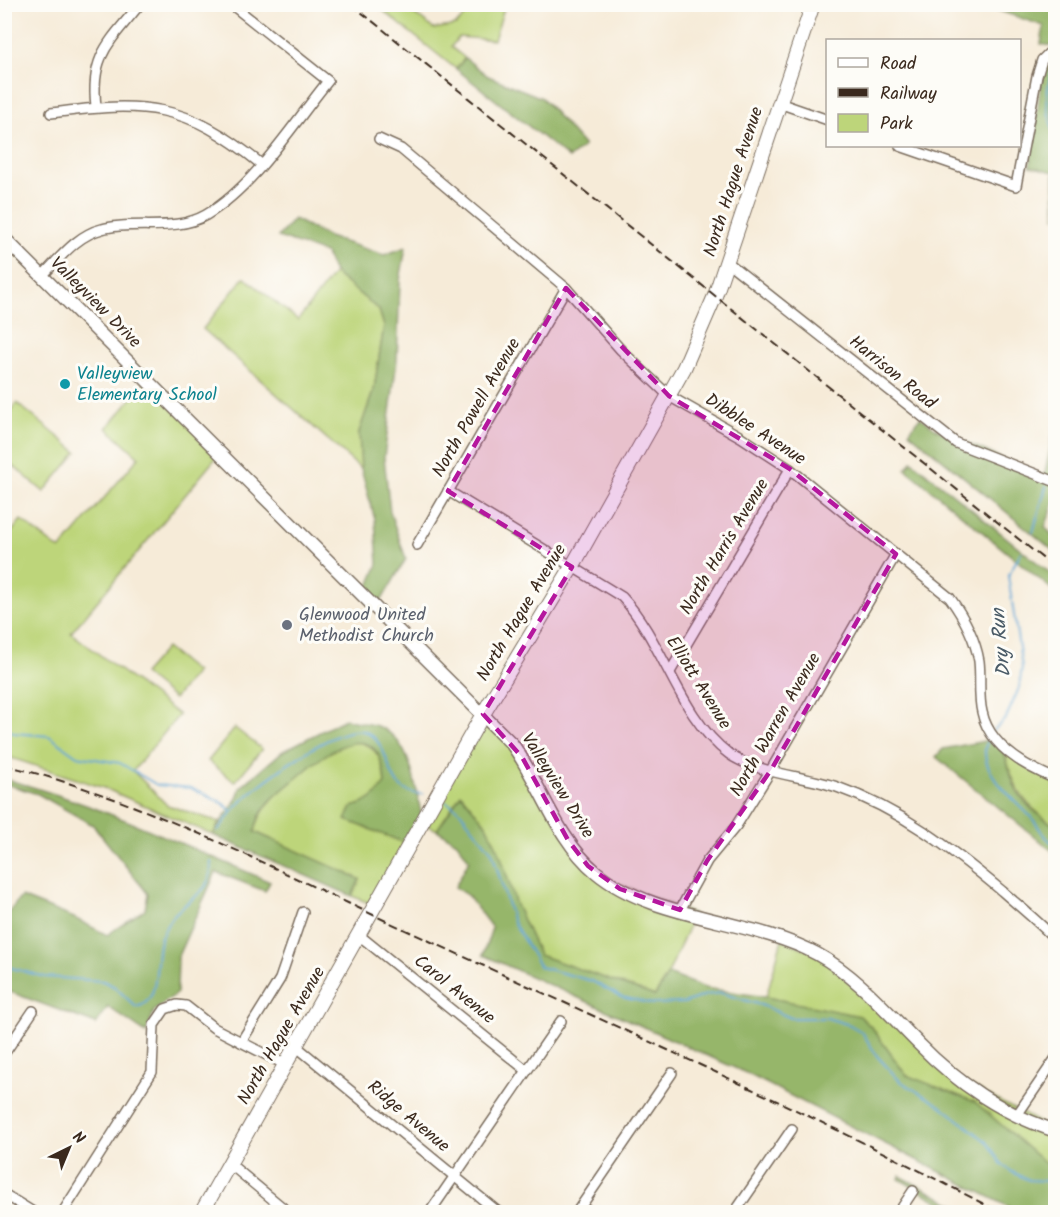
<svg xmlns="http://www.w3.org/2000/svg" width="1060" height="1217" font-family="Kalam,sans-serif">
<style>
.green{fill:#bdd57a;stroke:#7c804c;stroke-width:1.5}
.forest{fill:#96b66a;stroke:#687044;stroke-width:1.5}
.lines{fill:none;stroke-linecap:round;stroke-linejoin:round}
.stream{stroke:#60a5d5;stroke-width:2}
.minor-casing{stroke:#7c6e5f;stroke-width:12}
.tertiary-casing{stroke:#7c6e5f;stroke-width:15}
.secondary-casing{stroke:#7c6e5f;stroke-width:16}
.minor{stroke:#fff;stroke-width:9}
.tertiary{stroke:#fff;stroke-width:12}
.secondary{stroke:#fff;stroke-width:14}
.rail{stroke:#3b2a1e;stroke-width:2;stroke-dasharray:9 4.5;stroke-linecap:butt}
.marked{fill:#b5179e;fill-opacity:0.2;stroke:#b5179e;stroke-width:4.5;stroke-dasharray:12 8;stroke-linejoin:round}
.culture-dot{fill:#0f9aa8;stroke:#fdfcf7;stroke-width:2}
.worship-dot{fill:#6b7280;stroke:#fdfcf7;stroke-width:2}
.labels{text-anchor:middle;dominant-baseline:central;stroke-width:6;stroke-linejoin:round;paint-order:stroke}
.street-label{font-size:18px;fill:#3b2a1e;stroke:#fdfcf7}
.culture-label{font-size:18px;fill:#0d838f;stroke:#fdfcf7;text-anchor:start}
.worship-label{font-size:18px;fill:#5b616d;stroke:#fdfcf7;text-anchor:start}
.water-label{font-size:20px;font-style:italic;fill:#4a5b67;stroke:#fdfcf7}
</style>
<rect width="100%" height="100%" fill="#fdfcf7"/>
<filter id="ink" filterUnits="userSpaceOnUse"><feTurbulence type="fractalNoise" baseFrequency=".0167" numOctaves="2"/><feDisplacementMap in="SourceGraphic" scale="12" xChannelSelector="R" yChannelSelector="G"/><feConvolveMatrix kernelMatrix="1 2 1 2 8 2 1 2 1" color-interpolation-filters="sRGB"/></filter>
<filter id="wash" filterUnits="userSpaceOnUse"><feTurbulence type="fractalNoise" baseFrequency=".008" numOctaves="4" result="noise"/><feDisplacementMap in="SourceGraphic" scale="24" xChannelSelector="R" yChannelSelector="G"/><feGaussianBlur stdDeviation="1.35" result="paint"/><feColorMatrix in="noise" values="0 0 0 0 0 0 0 0 0 0 0 0 0 0 0 0 0 1.4 0 .05"/><feComposite in="paint" operator="in"/></filter>
<g filter="url(#wash)">
<rect width="100%" height="100%" fill="#f6ebd8"/>
<g class="green">
<polygon points="376,5 403,5 434,29 456,25 474,5 505,5 494,40 459,37 451,47 465,58 456,69"/>
<polygon points="334,273 379,310 384,326 374,389 359,432 361,469 203,329 244,277 298,320"/>
<polygon points="147,380 220,453 71,633 179,715 133,771 167,805 219,822 213,835 104,788 5,756 5,540 21,520 60,550 139,457 107,428"/>
<polygon points="17,403 77,452 44,492 5,459 5,418"/>
<polygon points="166,648 196,672 174,699 143,674"/>
<polygon points="483,714 512,744 560,827 602,877 694,914 668,974 655,996 539,955 516,905 499,851 485,823 461,794 437,830 423,823"/>
<polygon points="235,728 262,749 235,782 208,761"/>
<path d="M356,741C379,747 383,761 385,784C376,797 368,803 352,807L410,845L376,906L352,896L360,880L255,832C259,798 324,749 356,741Z"/>
<path d="M1003,748L1055,779V826C1018,800 1016,790 1003,748Z"/>
<polygon points="782,939 819,955 961,1081 1055,1131 1055,1163 1053,1169 1030,1151 934,1088 906,1075 872,1028 860,1017 766,997"/>
</g>
<g class="forest">
<polygon points="982,5 1055,5 1055,47 1041,44 1044,26"/>
<polygon points="1048,56 1056,58 1053,82 1055,218 1054,172 1030,166 1042,75"/>
<polygon points="465,58 488,76 542,98 584,146 569,158 456,69"/>
<polygon points="294,219 328,237 384,255 406,247 400,280 397,360 384,457 390,512 406,559 377,608 365,596 378,564 375,520 361,469 359,432 374,389 384,326 379,310 334,273 325,253 278,237"/>
<polygon points="920,417 938,430 1044,477 1055,425 1055,501 1045,527 1055,538 1055,552 909,432"/>
<polygon points="912,461 1055,577 1055,592 906,469"/>
<path d="M345,719C356,722 367,723 377,726C413,739 416,792 423,823L410,845L346,820L352,807C368,803 376,797 385,783C380,715 331,747 299,776C280,792 258,806 255,832L360,879L352,896L213,835C220,819 237,805 240,788L283,751Z"/>
<path d="M995,739C1009,754 1008,774 1017,791C1026,807 1041,816 1055,826V853L936,757L943,749Z"/>
<path d="M5,779C97,804 182,844 270,882L265,891L216,872L178,956L177,993L154,1011L146,1033L108,1007L96,1024L5,990V917L21,897L74,918L107,935L145,909L148,894L93,825L38,794L5,784Z"/>
<polygon points="461,794 485,823 499,851 516,905 539,955 655,996 668,974 705,988 766,997 860,1016 872,1028 906,1075 975,1102 1052,1169 1055,1163 1055,1212 1019,1212 746,1073 483,955 492,928 468,896 455,887 469,860 457,842 437,830"/>
<polygon points="900,1176 968,1212 957,1212 899,1179"/>
</g>
<g class="lines">
<g class="stream">
<path d="M1055,58C1046,90 1043,105 1056,137"/>
<polyline points="1033,532 1046,487"/>
<polyline points="4,728 14,733 49,736 77,756 120,763 157,785 191,788 221,802 232,811"/>
<polyline points="993,731 1006,718 1019,688 1022,667 1008,576 1021,552"/>
<path d="M990,736C971,765 1011,796 1028,814C1039,824 1042,838 1056,845"/>
<polyline points="446,802 458,809 492,852 513,922 540,967 592,981 621,997 653,1004 684,1003 706,995 721,993 761,1005 791,1018 827,1018 850,1025 862,1032 877,1056 900,1081 941,1106 987,1142 1001,1163 1012,1172 1029,1180 1048,1181 1056,1186"/>
<path d="M218,831C226,819 234,808 244,799C262,781 341,721 366,732C397,748 380,794 423,794"/>
<path d="M4,966L45,977L103,981L115,987L136,1007C163,1003 153,956 161,937C166,927 170,917 179,910C197,893 212,891 211,862"/>
</g>
</g>
</g>
<g filter="url(#ink)">
<g class="lines">
<g class="minor-casing">
<g id="minor">
<polyline points="779,103 828,120"/>
<path d="M96,106C90,55 110,42 140,4"/>
<path d="M51,113C145,101 185,102 261,164"/>
<path d="M379,139L401,149L566,288L621,350L669,396L741,437L790,469L950,598C963,616 975,638 979,661C981,678 978,696 982,712C989,746 1026,767 1056,779"/>
<polyline points="900,146 1016,186 1037,76 1042,60 1049,53 1056,54"/>
<polyline points="726,261 956,443 1056,482"/>
<path d="M42,276C60,258 77,235 102,229C135,220 175,233 206,215C254,187 293,124 328,81L231,4"/>
<path d="M448,491L622,597C664,642 679,717 729,754C755,773 805,776 837,787C900,809 952,849 1002,891C1020,907 1039,922 1056,940"/>
<polyline points="417,545 566,288"/>
<polyline points="670,672 790,469"/>
<polyline points="680,910 707,861 736,826 771,770 896,554"/>
<polyline points="360,936 526,1070"/>
<polyline points="241,1042 280,979 303,912"/>
<polyline points="297,1047 498,1212"/>
<polyline points="4,1054 33,1011"/>
<polyline points="1017,1115 1056,1058"/>
<polyline points="230,1164 288,1212"/>
<polyline points="4,1194 33,1212"/>
<polyline points="63,1212 152,1072 154,1025 165,1009 177,1005 186,1006 214,1028 286,1065"/>
<polyline points="430,1212 561,1021"/>
<polyline points="577,1212 672,1073"/>
<polyline points="735,1212 792,1129"/>
<polyline points="899,1212 913,1191"/>
</g>
</g>
<g class="tertiary-casing">
<path id="tertiary" d="M4,238L512,744C541,784 557,840 596,872C653,920 750,918 817,954C857,976 887,1012 919,1044C956,1082 1004,1115 1056,1131"/>
</g>
<g class="secondary-casing">
<polyline id="secondary" points="202,1212 483,714 572,567 684,368 715,296 813,4"/>
</g>
<use href="#minor" class="minor"/>
<use href="#tertiary" class="tertiary"/>
<use href="#secondary" class="secondary"/>
<g class="rail">
<polyline points="351,4 1056,569"/>
<path d="M4,765C146,799 278,872 410,932C607,1023 807,1110 999,1212"/>
</g>
</g>
</g>
<path class="marked" d="M566,288L669,396L790,469L896,554L771,770L707,861L680,910L620,889L588,866L568,840L522,757L483,714L572,567L448,491Z"/>
<circle class="culture-dot" cx="65" cy="384" r="6"/>
<circle class="worship-dot" cx="287" cy="625" r="6"/>
<g class="labels">
<g class="street-label">
<text transform="translate(734 182) rotate(-72)">North Hague Avenue</text>
<text transform="translate(95 303) rotate(45)">Valleyview Drive</text>
<text transform="translate(892 373) rotate(39)">Harrison Road</text>
<text transform="translate(477 408) rotate(-60)">North Powell Avenue</text>
<text transform="translate(755 430) rotate(33)">Dibblee Avenue</text>
<text transform="translate(725 547) rotate(-59)">North Harris Avenue</text>
<text transform="translate(522 613) rotate(-59)">North Hague Avenue</text>
<text transform="translate(698 683) rotate(58)">Elliott Avenue</text>
<text transform="translate(776 725) rotate(-60)">North Warren Avenue</text>
<text transform="translate(557 786) rotate(58)">Valleyview Drive</text>
<text transform="translate(454 990) rotate(39)">Carol Avenue</text>
<text transform="translate(282 1036) rotate(-60)">North Hague Avenue</text>
<text transform="translate(408 1117) rotate(40)">Ridge Avenue</text>
</g>
<g class="culture-label">
<text x="77" y="374">Valleyview<tspan x="77" dy="21">Elementary School</tspan></text>
</g>
<g class="worship-label">
<text x="299" y="615">Glenwood United<tspan x="299" dy="21">Methodist Church</tspan></text>
</g>
<g class="water-label">
<text transform="translate(1002 643) rotate(-95)">Dry Run</text>
</g>
</g>
<rect width="1060" height="1217" fill="none" stroke="#fdfcf7" stroke-width="24"/>
<rect x="826" y="39" width="195" height="108" fill="#fdfcf7" stroke="#afa8a0" stroke-width="1.5"/>
<rect x="838" y="58" width="30" height="9" fill="#ffffff" stroke="#afa8a0" stroke-width="1.5"/>
<text x="880" y="69" font-size="18" fill="#3b2a1e">Road</text>
<rect x="838" y="88" width="30" height="9" fill="#3b2a1e" stroke="#afa8a0" stroke-width="1.5"/>
<text x="880" y="99" font-size="18" fill="#3b2a1e">Railway</text>
<rect x="838" y="114" width="30" height="18" fill="#bdd57a" stroke="#afa8a0" stroke-width="1.5"/>
<text x="880" y="129" font-size="18" fill="#3b2a1e">Park</text>
<g transform="translate(69 1148) rotate(43)" stroke="#fdfcf7" stroke-width="4.5" paint-order="stroke">
<path d="M0-4.5L10 22L0 15L-10 22Z" fill="#3b2a1e"/>
<text y="-9" font-size="16" font-weight="bold" text-anchor="middle" fill="#3b2a1e">N</text>
</g>
</svg>
